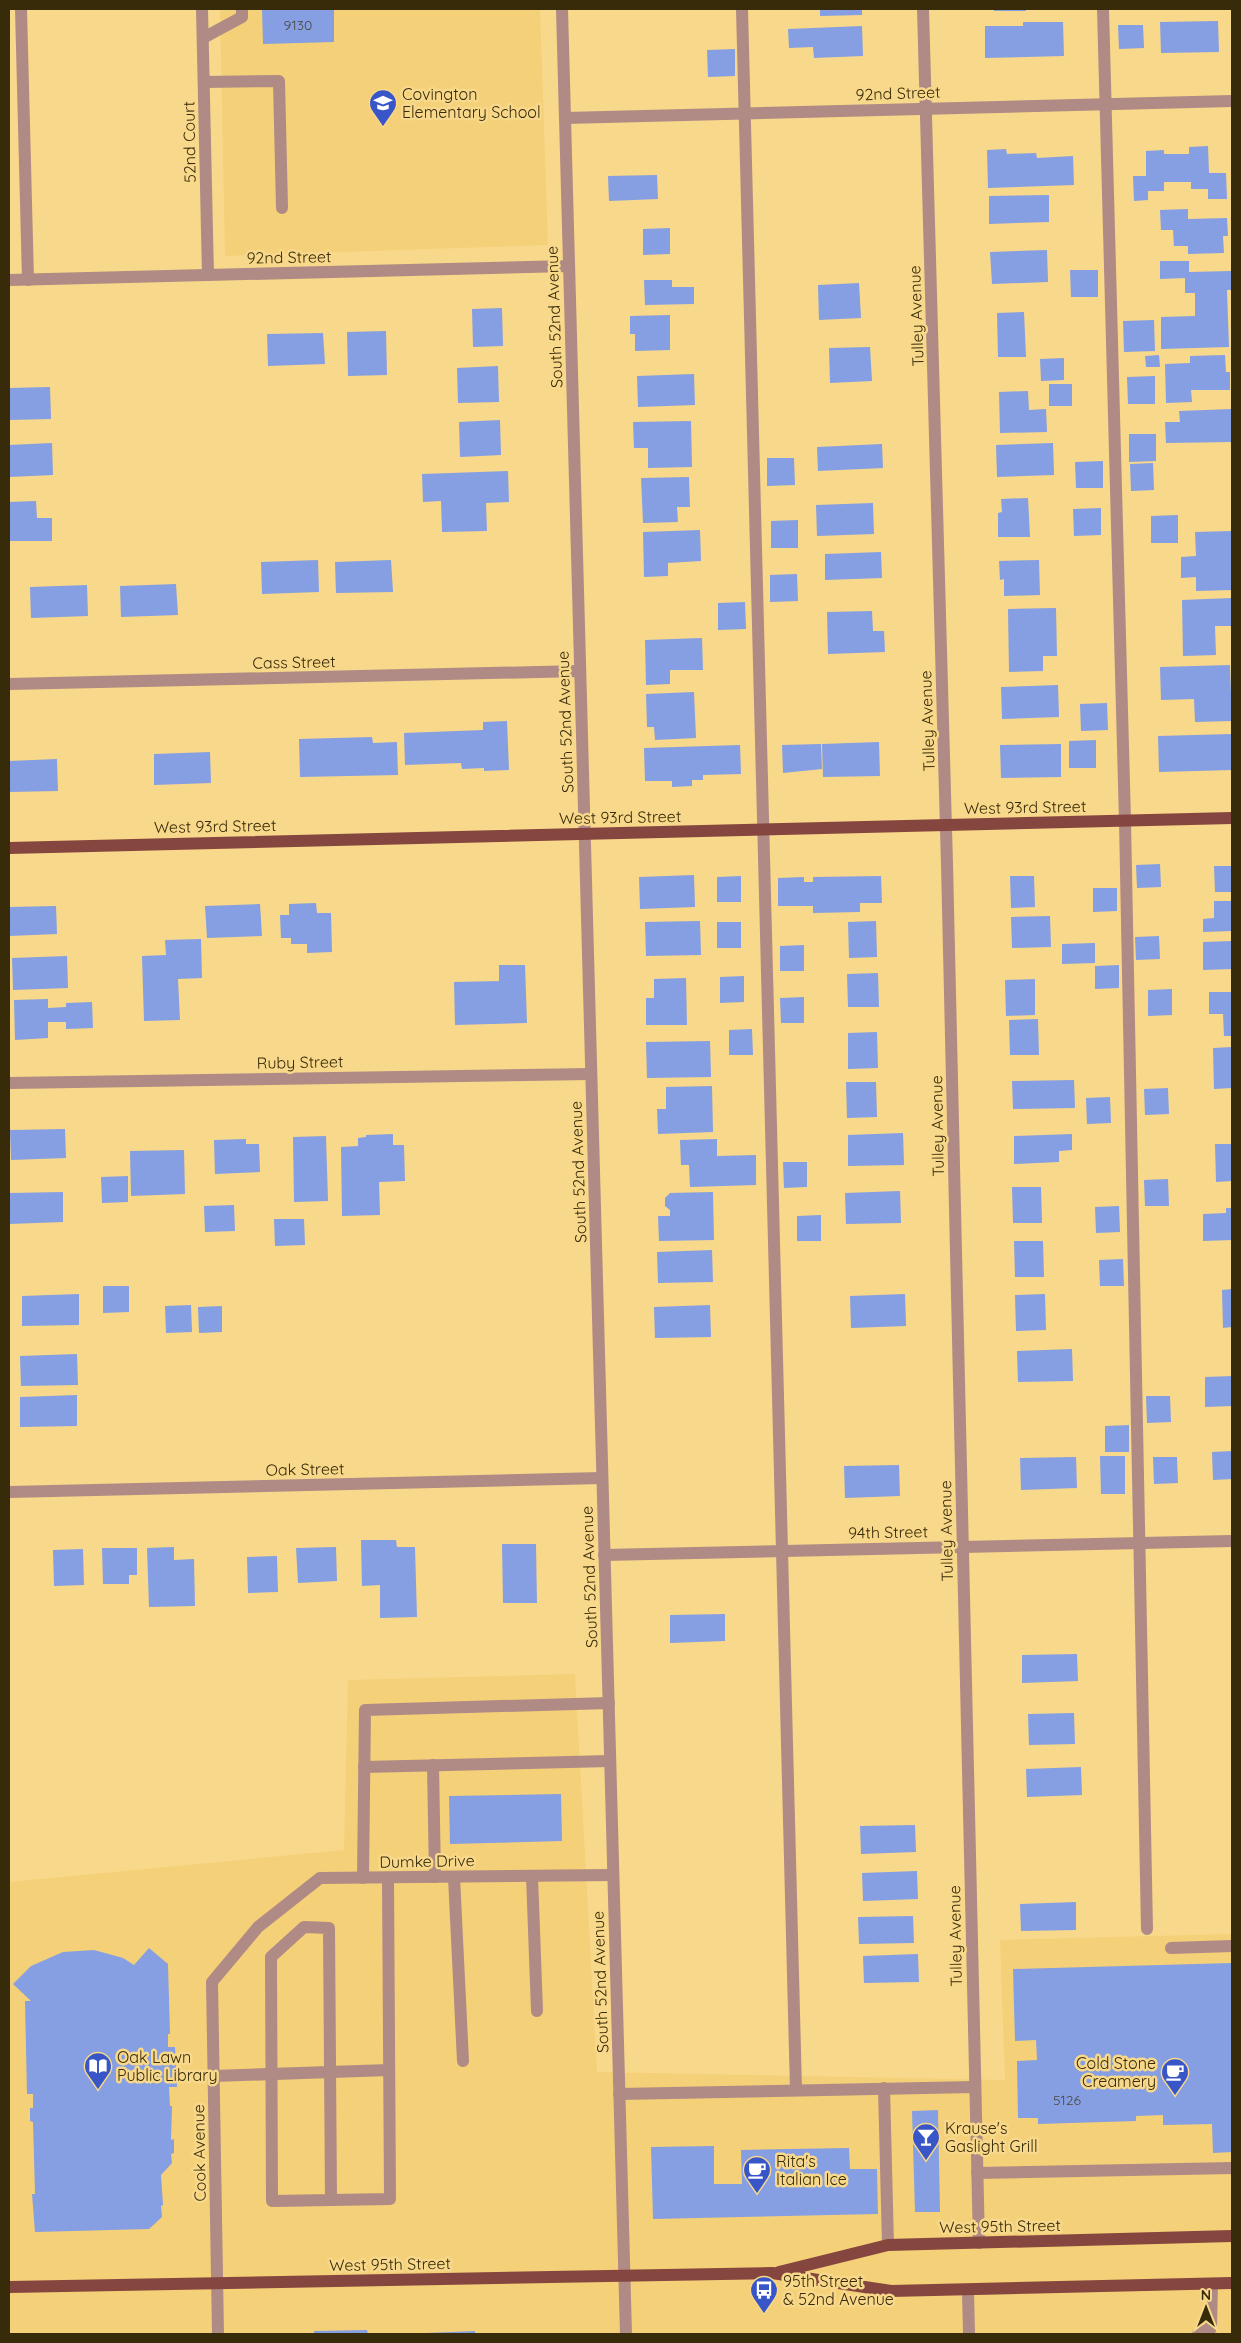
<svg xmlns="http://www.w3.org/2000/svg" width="1241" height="2343" font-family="Quicksand,sans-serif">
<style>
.built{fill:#f4d079}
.building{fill:#859fe2}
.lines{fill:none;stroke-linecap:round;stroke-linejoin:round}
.minor{stroke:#b08a85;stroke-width:12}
.major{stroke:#85463f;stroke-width:12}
.labels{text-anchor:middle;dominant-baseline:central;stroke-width:5;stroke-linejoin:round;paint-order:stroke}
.number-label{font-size:14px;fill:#4b483f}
.street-label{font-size:16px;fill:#382b09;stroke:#f8d88a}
.poi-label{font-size:16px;fill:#382b09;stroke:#f8d88a;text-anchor:start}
</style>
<rect width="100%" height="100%" fill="#f8d88a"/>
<g class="built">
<polygon points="220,9 540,9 548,245 225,256"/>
<polygon points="575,1674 597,2072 1005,2080 1000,1940 1232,1934 1232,2334 9,2334 9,1882 344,1850 348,1680"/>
</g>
<g class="building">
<polygon points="262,9 334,9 334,42 263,44"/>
<polygon points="820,9 862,9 862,15 820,16"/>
<rect x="994" y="9" width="32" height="2"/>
<polygon points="1218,21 1219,52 1161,53 1160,22"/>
<polygon points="1023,22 1063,22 1064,56 985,58 985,26 1023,26"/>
<polygon points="1118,25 1143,25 1144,48 1119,49"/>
<polygon points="862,26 863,56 814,58 813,47 789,48 788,29"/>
<polygon points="735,49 735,76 708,77 707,50"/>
<polygon points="1208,146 1209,173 1226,173 1227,199 1208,199 1208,189 1191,189 1191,182 1164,182 1164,191 1148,191 1148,200 1134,201 1133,176 1146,176 1146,151 1164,150 1164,154 1189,154 1189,147"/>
<polygon points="1006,149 1007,154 1036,153 1037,158 1073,156 1074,185 988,188 987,150"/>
<polygon points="657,175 658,199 609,201 608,176"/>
<polygon points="1049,195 1049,222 989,224 989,196"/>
<polygon points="1188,209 1188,219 1227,218 1228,236 1223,236 1224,253 1188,254 1188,246 1174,246 1173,230 1161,230 1160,210"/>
<polygon points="670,228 670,254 643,255 643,229"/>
<polygon points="1047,250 1048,282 992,284 990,252"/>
<polygon points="1160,261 1189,261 1189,272 1232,271 1232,290 1227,290 1229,347 1161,349 1161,317 1195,316 1195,293 1185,293 1185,278 1160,279"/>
<polygon points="1070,270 1098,270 1098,297 1071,297"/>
<polygon points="644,280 672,280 672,287 694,287 694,304 645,305"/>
<polygon points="859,283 861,318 819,320 818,285"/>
<polygon points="502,308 503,346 473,347 472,309"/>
<polygon points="1024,312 1026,357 998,357 997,313"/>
<polygon points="670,315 670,350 635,351 635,334 630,334 630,316"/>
<polygon points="1154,320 1155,351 1124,352 1123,321"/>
<polygon points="386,331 387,375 348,376 347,332"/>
<polygon points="323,333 325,364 268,366 267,334"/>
<polygon points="870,347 872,381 830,383 829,348"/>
<polygon points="1159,355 1160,367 1146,367 1145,356"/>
<polygon points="1225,355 1226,372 1230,372 1230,390 1191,390 1192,402 1166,403 1165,364 1190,363 1190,356"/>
<polygon points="1064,358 1064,380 1041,381 1040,359"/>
<polygon points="498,366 499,402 458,403 457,368"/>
<polygon points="694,374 695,405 638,407 637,376"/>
<polygon points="1155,376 1155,404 1128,404 1127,377"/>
<rect x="1049" y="384" width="23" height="22"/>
<polygon points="50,387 51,419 9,420 9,388"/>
<polygon points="1028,391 1029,410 1046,409 1047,432 1000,433 999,392"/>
<polygon points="1232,409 1232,442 1166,443 1165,422 1180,422 1179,411"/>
<polygon points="500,420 501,455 460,457 459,422"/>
<polygon points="691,421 692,467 648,468 648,448 634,448 633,422"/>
<polygon points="1129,434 1156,434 1156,461 1129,462"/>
<polygon points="52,443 53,475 9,477 9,445"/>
<polygon points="1053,443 1054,475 997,477 996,445"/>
<polygon points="882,444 883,468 818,471 817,447"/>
<polygon points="767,458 794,458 795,485 767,486"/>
<polygon points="1103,461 1103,488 1076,488 1075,462"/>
<polygon points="1153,463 1154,490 1131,491 1130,464"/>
<polygon points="508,471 509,502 486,503 487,531 442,532 441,501 423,502 422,474"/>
<polygon points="689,477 690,507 677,507 678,522 643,523 641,478"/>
<polygon points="1028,498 1030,537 998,537 998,513 1002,512 1001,499"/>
<polygon points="36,501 37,518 52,518 52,541 9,541 9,502"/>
<polygon points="873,503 874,534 817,536 816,505"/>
<polygon points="1101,508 1101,535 1074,536 1073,509"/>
<polygon points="1178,515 1178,543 1151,543 1151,516"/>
<polygon points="798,520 798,548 771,548 771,521"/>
<polygon points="700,530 701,561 668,563 668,576 644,577 643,532"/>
<polygon points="1232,531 1232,590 1196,591 1196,577 1181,578 1181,557 1196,556 1195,532"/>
<polygon points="881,552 882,578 825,580 825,554"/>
<polygon points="318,560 319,592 262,594 261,562"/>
<polygon points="391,560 393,592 336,593 335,562"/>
<polygon points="1039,560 1040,595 1004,596 1004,579 1000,580 999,561"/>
<polygon points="797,574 798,601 770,602 770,575"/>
<polygon points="176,584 178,615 121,617 120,586"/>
<polygon points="87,585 88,616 31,618 30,587"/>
<polygon points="1232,598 1232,626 1215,626 1216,655 1183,656 1182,600"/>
<polygon points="745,602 746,629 718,630 718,603"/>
<polygon points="1056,608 1057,656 1043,656 1043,671 1009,672 1008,609"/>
<polygon points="872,611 873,631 884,631 885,652 828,654 827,612"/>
<polygon points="702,638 703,670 670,670 670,684 646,685 645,640"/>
<polygon points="1230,665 1232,721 1195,722 1194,699 1161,700 1160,667"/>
<polygon points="1058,685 1059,717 1002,719 1001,687"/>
<polygon points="694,692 696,738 655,740 654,727 647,727 646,694"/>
<polygon points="1107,703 1108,730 1081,731 1080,704"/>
<polygon points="507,721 509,770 484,771 484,768 462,769 461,763 405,765 404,733 483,730 483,722"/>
<polygon points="1232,734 1232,770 1159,772 1158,736"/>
<polygon points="372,737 373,743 397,742 398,775 300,777 299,739"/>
<polygon points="1096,740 1096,768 1069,768 1069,741"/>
<polygon points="879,742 880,776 823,777 822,744"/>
<polygon points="821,744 822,769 783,773 782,745"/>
<polygon points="1061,744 1061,777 1001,778 1000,745"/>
<polygon points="740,745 741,774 703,775 703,780 692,780 692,786 672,787 672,781 645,781 644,748"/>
<polygon points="210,752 211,783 154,785 154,754"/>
<polygon points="57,759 58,791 9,792 9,761"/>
<polygon points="1160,864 1161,887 1137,888 1136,865"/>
<polygon points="1214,866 1232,866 1232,892 1215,892"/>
<polygon points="694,875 695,907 640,909 639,877"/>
<polygon points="741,876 741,902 717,902 717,877"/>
<polygon points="881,876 882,903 860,903 860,912 813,913 813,906 778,906 778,878 804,877 804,882 813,882 813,877"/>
<polygon points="1010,876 1034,876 1035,907 1011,908"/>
<polygon points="1093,888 1117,888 1117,911 1093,912"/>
<polygon points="1214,901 1232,901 1232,931 1203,932 1203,919 1214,918"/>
<polygon points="316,903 317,913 331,913 332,952 307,953 307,944 291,944 291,938 281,938 280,915 289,915 289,904"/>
<polygon points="260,904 262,936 207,938 205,906"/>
<polygon points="56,906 57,934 9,936 9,907"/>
<polygon points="1050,916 1051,947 1012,948 1011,917"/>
<polygon points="700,921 701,955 646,956 645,922"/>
<polygon points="876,921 877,957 849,958 848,922"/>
<rect x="717" y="922" width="24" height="26"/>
<polygon points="1159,936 1160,959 1136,960 1135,937"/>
<polygon points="201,939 202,978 178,979 180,1020 144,1021 142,956 166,955 165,940"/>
<polygon points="1232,941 1232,969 1203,970 1203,942"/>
<polygon points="1095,943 1095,963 1062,964 1062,944"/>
<polygon points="804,945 804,971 780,971 780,946"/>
<polygon points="67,956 68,988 13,990 12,958"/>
<polygon points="499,965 525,965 527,1023 455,1025 454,982 499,981"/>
<polygon points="1119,965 1119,988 1095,989 1095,966"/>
<polygon points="878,973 879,1007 848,1007 847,974"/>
<polygon points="744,976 744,1002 720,1003 720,977"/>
<polygon points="686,978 687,1025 646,1025 646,998 654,998 654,979"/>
<polygon points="1035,979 1035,1015 1006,1016 1005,980"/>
<polygon points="1172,989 1172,1015 1148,1016 1148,990"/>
<polygon points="1209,992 1232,992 1232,1036 1224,1036 1223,1014 1209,1014"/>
<polygon points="804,997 804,1023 781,1023 780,998"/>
<polygon points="48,999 48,1008 66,1007 66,1003 92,1002 93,1028 66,1029 66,1022 48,1022 48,1038 15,1040 14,1000"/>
<polygon points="1038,1019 1039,1055 1010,1055 1009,1020"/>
<polygon points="752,1029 753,1055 729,1055 729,1030"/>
<polygon points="877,1032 878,1068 848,1069 848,1033"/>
<polygon points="710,1041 711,1077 647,1078 646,1042"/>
<polygon points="1232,1047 1232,1088 1214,1089 1213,1048"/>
<polygon points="1074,1080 1075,1108 1013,1109 1012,1081"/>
<polygon points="846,1082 876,1082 877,1117 847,1118"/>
<polygon points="712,1086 713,1132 658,1134 657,1109 666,1109 666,1087"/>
<polygon points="1168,1088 1169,1114 1145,1115 1144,1089"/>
<polygon points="1110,1097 1111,1123 1087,1124 1086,1098"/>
<polygon points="65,1129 66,1158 11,1160 10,1130"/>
<polygon points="903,1133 904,1165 848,1166 848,1135"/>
<polygon points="393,1134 393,1145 404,1145 405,1181 379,1182 380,1215 342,1216 341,1147 358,1146 358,1138 366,1137 366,1135"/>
<polygon points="1072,1134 1072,1150 1059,1151 1059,1162 1014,1164 1014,1136"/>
<polygon points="326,1136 328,1201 294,1202 293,1137"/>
<polygon points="246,1139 246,1144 259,1144 260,1172 215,1174 214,1140"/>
<polygon points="717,1139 717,1156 756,1155 756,1185 690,1187 689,1165 681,1165 680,1140"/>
<polygon points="1215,1144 1232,1144 1232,1181 1216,1182"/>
<polygon points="184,1150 185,1194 131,1196 130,1151"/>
<polygon points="783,1162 807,1162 807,1187 784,1188"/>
<polygon points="128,1176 128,1202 102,1203 101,1177"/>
<polygon points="1168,1179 1169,1206 1145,1206 1144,1180"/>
<polygon points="1012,1187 1041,1187 1042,1223 1013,1223"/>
<polygon points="900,1191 901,1223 846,1224 845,1193"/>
<polygon points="63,1192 63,1222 9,1224 9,1193"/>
<polygon points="713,1192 714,1240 659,1241 658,1216 670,1216 670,1210 665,1206 665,1198 670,1193"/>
<polygon points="234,1205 235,1231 205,1232 204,1206"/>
<polygon points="1119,1206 1120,1232 1096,1233 1095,1207"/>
<polygon points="1226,1208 1232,1208 1232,1240 1203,1241 1203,1214 1226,1213"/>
<polygon points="821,1215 821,1241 797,1241 797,1216"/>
<polygon points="274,1219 304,1219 305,1245 275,1246"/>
<polygon points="1014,1241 1043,1241 1044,1277 1015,1277"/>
<polygon points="712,1250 713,1282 658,1283 657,1252"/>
<polygon points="1123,1259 1124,1286 1100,1286 1099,1260"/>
<polygon points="103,1286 129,1286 129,1312 103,1313"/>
<polygon points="1232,1289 1232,1327 1223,1328 1222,1290"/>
<polygon points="79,1294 79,1325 22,1326 22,1296"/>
<polygon points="905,1294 906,1326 851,1328 850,1296"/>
<polygon points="1045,1294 1046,1330 1016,1331 1015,1295"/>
<polygon points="191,1305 192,1332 166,1333 165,1306"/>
<polygon points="710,1305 711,1337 655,1338 654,1307"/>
<polygon points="222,1306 222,1332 199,1333 198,1307"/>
<polygon points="1072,1349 1073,1381 1018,1382 1017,1351"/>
<polygon points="77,1354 78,1385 21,1386 20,1356"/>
<polygon points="1232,1376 1232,1406 1205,1407 1205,1377"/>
<polygon points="77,1395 77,1426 20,1427 20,1397"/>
<polygon points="1146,1396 1170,1396 1171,1422 1147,1423"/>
<polygon points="1129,1425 1129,1452 1105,1452 1105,1426"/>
<polygon points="1232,1451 1232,1479 1213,1480 1212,1452"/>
<polygon points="1100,1456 1125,1456 1125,1494 1101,1494"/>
<polygon points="1076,1457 1077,1488 1021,1490 1020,1458"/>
<polygon points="1153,1457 1177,1457 1178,1483 1154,1484"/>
<polygon points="899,1465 900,1496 845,1498 844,1466"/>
<polygon points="361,1540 396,1540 397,1547 415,1547 417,1617 380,1618 380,1585 362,1586"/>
<polygon points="502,1544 536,1544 537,1603 503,1603"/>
<polygon points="174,1547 174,1560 194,1559 195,1606 149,1607 147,1548"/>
<polygon points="336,1547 337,1581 298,1583 296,1548"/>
<polygon points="102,1548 137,1548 137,1575 129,1575 129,1584 103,1584"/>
<polygon points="83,1549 84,1585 54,1586 53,1550"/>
<polygon points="277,1556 278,1592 248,1593 247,1557"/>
<polygon points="725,1614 725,1641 670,1643 670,1615"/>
<polygon points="1077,1654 1078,1681 1022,1683 1022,1655"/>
<polygon points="1074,1713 1075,1744 1029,1745 1028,1714"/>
<polygon points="1081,1767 1082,1795 1027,1797 1026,1769"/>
<polygon points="561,1794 562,1841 450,1844 449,1796"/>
<polygon points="915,1825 916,1852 861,1854 860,1826"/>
<polygon points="917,1871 918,1899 863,1901 862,1873"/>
<polygon points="1076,1902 1076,1930 1021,1931 1020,1904"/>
<polygon points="913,1916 914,1943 859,1944 858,1917"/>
<polygon points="149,1948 168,1964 170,2034 168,2034 168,2047 175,2047 177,2087 169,2087 170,2106 172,2106 171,2140 174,2139 174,2153 171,2154 172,2163 161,2175 163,2205 161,2206 162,2217 149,2229 35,2232 32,2194 35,2194 33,2122 30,2121 30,2108 33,2108 33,2094 27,2094 25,2001 31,2001 13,1984 31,1966 63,1952 94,1950 123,1958 134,1965"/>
<polygon points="918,1954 919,1982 864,1983 863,1956"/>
<polygon points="1232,1963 1232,2152 1213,2153 1212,2124 1163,2125 1163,2115 1136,2116 1136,2121 1038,2124 1038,2118 1018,2118 1017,2061 1037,2060 1036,2040 1015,2041 1013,1969"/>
<polygon points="938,2110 940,2212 915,2212 912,2111"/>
<polygon points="714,2146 714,2184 742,2184 741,2150 849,2148 850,2169 877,2169 878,2214 653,2219 651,2147"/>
<polygon points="367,2330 368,2334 314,2334 314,2331"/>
<polygon points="475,2331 475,2334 425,2334 425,2333"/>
</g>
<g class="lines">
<g class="minor">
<polyline points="21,9 28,280"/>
<polyline points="202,9 208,275"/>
<polyline points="562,9 626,2334"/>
<polyline points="742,9 796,2090"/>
<polyline points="923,9 947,864 979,2243"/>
<polyline points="1103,9 1125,821 1147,1929"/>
<polyline points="203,38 242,17 242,9"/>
<polyline points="204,82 279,81 282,208"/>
<polyline points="565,118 1232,101"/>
<polyline points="9,280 569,266"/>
<polyline points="9,684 580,671"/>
<polyline points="9,1083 591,1074"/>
<polyline points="9,1492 602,1478"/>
<polyline points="604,1555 1232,1541"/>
<polyline points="433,1765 435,1877"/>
<polyline points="364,1767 610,1761"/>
<polyline points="532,1876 537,2011"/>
<polyline points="454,1877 463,2061"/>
<polyline points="363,1878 365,1710 609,1703"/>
<polyline points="1171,1948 1232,1946"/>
<polyline points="214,2076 389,2070"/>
<polyline points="884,2088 888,2245"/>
<polyline points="619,2094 975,2087"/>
<polyline points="977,2173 1232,2168"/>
<polyline points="331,2200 329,1928 304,1927 271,1957 272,2201 390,2199 388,1878"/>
<polyline points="968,2291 969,2334"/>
<polyline points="218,2334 212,1982 258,1927 320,1878 613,1875"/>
<polyline points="1198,2334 1211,2328 1212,2284"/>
</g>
<g class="major">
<polyline points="9,848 1232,818"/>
<polyline points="779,2272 888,2245 1232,2236"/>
<polyline points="9,2287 772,2273 891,2291 1232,2283"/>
</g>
</g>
<defs>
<g id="school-pin" transform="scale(1.4375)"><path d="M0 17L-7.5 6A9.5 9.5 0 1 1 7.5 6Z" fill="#3856c8" stroke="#f8d88a"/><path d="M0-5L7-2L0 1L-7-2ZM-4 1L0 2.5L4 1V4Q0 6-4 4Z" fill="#fff"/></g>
<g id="library-pin" transform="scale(1.4375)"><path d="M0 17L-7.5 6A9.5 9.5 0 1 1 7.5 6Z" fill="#3856c8" stroke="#f8d88a"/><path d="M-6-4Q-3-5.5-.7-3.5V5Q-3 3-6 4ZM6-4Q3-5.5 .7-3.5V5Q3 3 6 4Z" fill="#fff"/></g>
<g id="cafe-pin" transform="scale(1.4375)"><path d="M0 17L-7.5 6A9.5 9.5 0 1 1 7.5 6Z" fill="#3856c8" stroke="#f8d88a"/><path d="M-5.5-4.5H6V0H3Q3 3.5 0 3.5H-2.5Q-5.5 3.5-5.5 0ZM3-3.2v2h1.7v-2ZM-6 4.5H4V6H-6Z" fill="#fff"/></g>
<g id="bar-pin" transform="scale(1.4375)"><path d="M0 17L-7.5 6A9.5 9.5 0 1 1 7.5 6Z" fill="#3856c8" stroke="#f8d88a"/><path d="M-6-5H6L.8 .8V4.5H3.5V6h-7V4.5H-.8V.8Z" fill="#fff"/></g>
<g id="bus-pin" transform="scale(1.4375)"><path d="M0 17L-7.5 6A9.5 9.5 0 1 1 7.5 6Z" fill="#3856c8" stroke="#f8d88a"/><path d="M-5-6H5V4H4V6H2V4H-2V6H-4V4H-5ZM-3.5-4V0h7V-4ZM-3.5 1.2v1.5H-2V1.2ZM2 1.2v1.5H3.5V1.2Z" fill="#fff"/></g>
</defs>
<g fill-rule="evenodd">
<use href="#school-pin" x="383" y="103"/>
<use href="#library-pin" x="98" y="2066"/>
<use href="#cafe-pin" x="1175" y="2072"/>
<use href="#bar-pin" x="926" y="2137"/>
<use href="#cafe-pin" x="757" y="2170"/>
<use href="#bus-pin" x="764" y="2290"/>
</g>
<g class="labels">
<g class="number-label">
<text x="298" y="25">9130</text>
<text x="1067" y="2100">5126</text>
</g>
<g class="street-label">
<text transform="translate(898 93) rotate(-2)">92nd Street</text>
<text transform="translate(189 142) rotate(-91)">52nd Court</text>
<text transform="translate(289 257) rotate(-1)">92nd Street</text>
<text transform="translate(916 316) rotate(-92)">Tulley Avenue</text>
<text transform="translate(554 317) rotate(-92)">South 52nd Avenue</text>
<text transform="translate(294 662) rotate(-1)">Cass Street</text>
<text transform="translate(927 721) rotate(-92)">Tulley Avenue</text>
<text transform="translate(565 722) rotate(-92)">South 52nd Avenue</text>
<text transform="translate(1025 807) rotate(-1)">West 93rd Street</text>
<text transform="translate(620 817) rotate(-1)">West 93rd Street</text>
<text transform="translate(215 826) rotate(-1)">West 93rd Street</text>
<text transform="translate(300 1062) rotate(-1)">Ruby Street</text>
<text transform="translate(937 1126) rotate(-91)">Tulley Avenue</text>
<text transform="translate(578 1172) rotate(-92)">South 52nd Avenue</text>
<text transform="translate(305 1469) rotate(-1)">Oak Street</text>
<text transform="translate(946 1531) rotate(-91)">Tulley Avenue</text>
<text transform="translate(888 1532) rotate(-1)">94th Street</text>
<text transform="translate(589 1577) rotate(-92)">South 52nd Avenue</text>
<text transform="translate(427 1861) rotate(-1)">Dumke Drive</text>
<text transform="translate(955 1936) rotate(-91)">Tulley Avenue</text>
<text transform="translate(600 1982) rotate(-92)">South 52nd Avenue</text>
<text transform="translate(199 2153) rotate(-91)">Cook Avenue</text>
<text transform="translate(1000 2226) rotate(-1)">West 95th Street</text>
<text transform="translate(390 2264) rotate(-1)">West 95th Street</text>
</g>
<g class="poi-label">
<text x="402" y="94">Covington<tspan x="402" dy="18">Elementary School</tspan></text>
<text x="117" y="2057">Oak Lawn<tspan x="117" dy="18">Public Library</tspan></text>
<text x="1156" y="2063" text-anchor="end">Cold Stone<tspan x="1156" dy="18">Creamery</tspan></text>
<text x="945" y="2128">Krause's<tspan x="945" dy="18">Gaslight Grill</tspan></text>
<text x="776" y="2161">Rita's<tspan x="776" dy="18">Italian Ice</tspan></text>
<text x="783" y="2281">95th Street<tspan x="783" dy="18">&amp; 52nd Avenue</tspan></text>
</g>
</g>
<rect width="1241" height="2343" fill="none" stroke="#382b09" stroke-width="20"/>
<g transform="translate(1206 2308)" stroke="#f8d88a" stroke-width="4" paint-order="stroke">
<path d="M0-4L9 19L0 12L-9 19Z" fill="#382b09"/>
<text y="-8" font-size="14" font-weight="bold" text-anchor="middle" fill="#382b09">N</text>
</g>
</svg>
